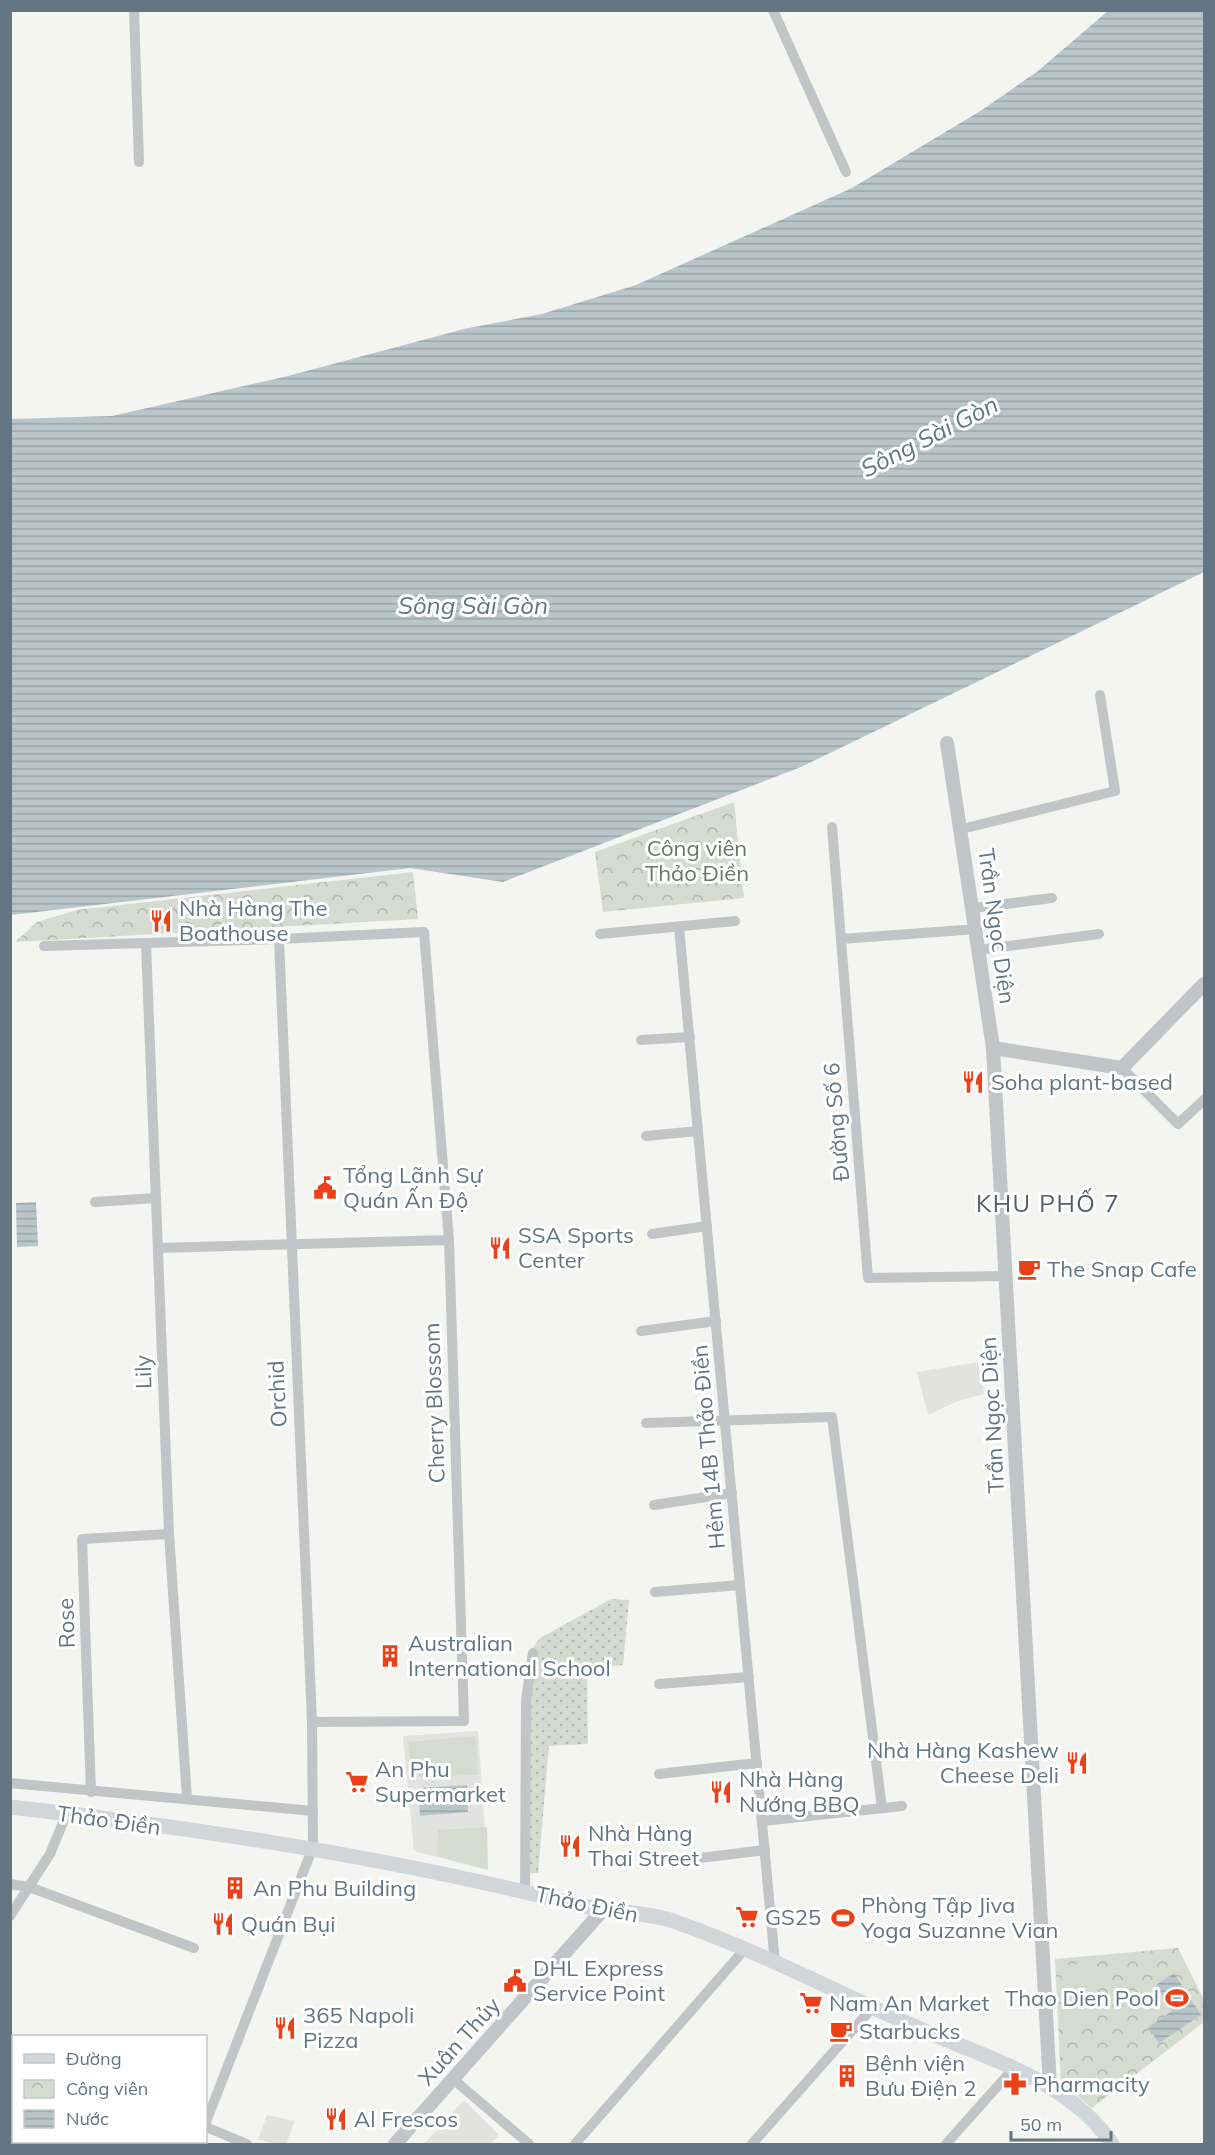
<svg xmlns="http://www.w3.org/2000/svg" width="1215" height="2155" font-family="Mulish,sans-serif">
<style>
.built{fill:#e2e3e1}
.grass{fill:url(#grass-dots)}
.park{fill:url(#park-crowns)}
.garden{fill:#d5dbd1}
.water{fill:url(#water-rules)}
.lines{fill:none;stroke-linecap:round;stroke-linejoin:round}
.minor{stroke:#c1c5c8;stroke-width:10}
.tertiary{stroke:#c1c5c8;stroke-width:14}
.secondary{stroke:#d1d6da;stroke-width:15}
.labels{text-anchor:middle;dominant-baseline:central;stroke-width:6;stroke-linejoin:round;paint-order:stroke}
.park-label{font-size:22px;fill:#677961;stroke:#fff}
.poi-label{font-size:22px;fill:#627582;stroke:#fff;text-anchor:start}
.street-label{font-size:22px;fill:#627582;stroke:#fff}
.water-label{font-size:24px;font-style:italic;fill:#5d7880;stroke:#fff}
.neighbourhood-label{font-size:24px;letter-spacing:1.5px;fill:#505e67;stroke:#fff}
</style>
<defs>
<pattern id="grass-dots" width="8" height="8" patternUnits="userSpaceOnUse" patternTransform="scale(1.5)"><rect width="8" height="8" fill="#d5dbd1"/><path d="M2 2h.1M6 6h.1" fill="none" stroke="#b0b6af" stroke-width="1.8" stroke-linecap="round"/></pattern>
<pattern id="park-crowns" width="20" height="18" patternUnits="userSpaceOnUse" patternTransform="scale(1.5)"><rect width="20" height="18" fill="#d5dbd1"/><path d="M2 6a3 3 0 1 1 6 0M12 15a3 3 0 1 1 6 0" fill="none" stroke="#b0b6af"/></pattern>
<pattern id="water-rules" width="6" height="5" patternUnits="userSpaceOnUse" patternTransform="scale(1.5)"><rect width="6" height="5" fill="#b8c6ca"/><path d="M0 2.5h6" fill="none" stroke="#99a5a9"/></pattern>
</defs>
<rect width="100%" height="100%" fill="#f4f4f0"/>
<g class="built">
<polygon points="978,1362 984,1394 958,1401 928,1415 917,1372"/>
<polygon points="478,1731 488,1870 414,1851 403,1736"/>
<polygon points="464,2100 499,2135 490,2144 424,2144"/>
<polygon points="267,2115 295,2121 286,2144 275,2144 258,2139"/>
</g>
<polygon class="grass" points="611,1599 629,1600 623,1665 587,1669 588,1744 549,1746 538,1873 526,1873 529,1653 540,1638"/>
<g class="park">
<polygon points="734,802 744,898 603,912 595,852"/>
<polygon points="413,872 418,919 15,942 37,922 77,910"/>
<polygon points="1178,1948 1204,2000 1204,2022 1092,2108 1061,2082 1055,1959"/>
</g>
<g class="garden">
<polygon points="476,1736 478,1775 411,1777 408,1742"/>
<polygon points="487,1827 488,1870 437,1856 438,1830"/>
<polygon points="1094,1963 1097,2023 1064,2025 1061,1965"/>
</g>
<g class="water">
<polygon points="1109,10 1204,11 1204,572 801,767 503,882 410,868 11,915 11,419 112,416 288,376 464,329 542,314 636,285 852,188 982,110 1038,71"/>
<polygon points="36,1202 38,1246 17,1247 16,1203"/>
<polygon points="467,1785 468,1812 420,1816 418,1788"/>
<polygon points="1174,1973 1201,2015 1159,2043 1148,2027 1172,2011 1156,1985"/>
</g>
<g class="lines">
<g class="minor">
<polyline points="134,10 139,162"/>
<polyline points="773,10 846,172"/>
<polyline points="832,827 868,1278 1005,1276"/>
<polyline points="962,829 1115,791 1100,695"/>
<polyline points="974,908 1052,898"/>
<polyline points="679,927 775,1963"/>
<polyline points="600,934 735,921"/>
<polyline points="841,939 977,929"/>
<polyline points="146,944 169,1534 187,1798"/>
<polyline points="44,946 279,939 424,932 449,1240 464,1721 312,1722"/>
<polyline points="978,950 1099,934"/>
<polyline points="641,1040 690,1037"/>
<polyline points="1122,1068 1178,1124 1204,1100"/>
<polyline points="646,1136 698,1131"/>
<polyline points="95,1202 156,1198"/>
<polyline points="652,1234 707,1226"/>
<polyline points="158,1248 449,1240"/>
<polyline points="641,1331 716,1321"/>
<polyline points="646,1423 832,1417 882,1808"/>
<polyline points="654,1505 732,1493"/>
<polyline points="655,1592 740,1585"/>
<polyline points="659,1684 749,1677"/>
<polyline points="659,1774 757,1763"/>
<polyline points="10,1783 313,1811"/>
<polyline points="91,1792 82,1539 169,1534"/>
<polyline points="762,1821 902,1806"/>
<polyline points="684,1860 765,1850"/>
<polyline points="10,1884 29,1887 194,1948"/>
<polyline points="525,1891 526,1700 533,1653"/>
<polyline points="10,1916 50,1854 67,1813"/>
<polyline points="453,2079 529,2144"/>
<polyline points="206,2122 313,1847 312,1722 279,939"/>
<polyline points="206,2127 247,2144"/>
<polyline points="186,2144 189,2142"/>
<polyline points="575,2144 744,1950"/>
<polyline points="752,2144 873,2007"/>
<polyline points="946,2144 1013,2069"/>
</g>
<g class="tertiary">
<polyline points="947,743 993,1048 1050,2087"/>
<polyline points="993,1048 1122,1068 1204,984"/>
<polyline points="395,2144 602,1911"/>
</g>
<path class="secondary" d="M10,1807C201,1828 392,1858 578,1905C608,1912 650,1912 676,1922C759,1951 838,1993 918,2028C986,2058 1069,2080 1112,2144"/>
</g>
<defs>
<g id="restaurant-bare" transform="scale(1.8)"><path d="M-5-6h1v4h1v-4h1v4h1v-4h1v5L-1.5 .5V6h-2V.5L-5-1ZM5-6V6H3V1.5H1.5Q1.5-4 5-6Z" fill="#eb4119" stroke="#fff" stroke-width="2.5" paint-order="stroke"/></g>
<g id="civic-bare" transform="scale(1.8)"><path d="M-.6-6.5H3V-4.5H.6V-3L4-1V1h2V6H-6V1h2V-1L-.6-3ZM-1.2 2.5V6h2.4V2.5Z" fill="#eb4119" stroke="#fff" stroke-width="2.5" paint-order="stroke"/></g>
<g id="cafe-bare" transform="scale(1.8)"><path d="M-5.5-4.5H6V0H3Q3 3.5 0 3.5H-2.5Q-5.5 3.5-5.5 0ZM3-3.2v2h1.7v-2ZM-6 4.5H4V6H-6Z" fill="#eb4119" stroke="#fff" stroke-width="2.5" paint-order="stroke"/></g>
<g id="building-bare" transform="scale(1.8)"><path d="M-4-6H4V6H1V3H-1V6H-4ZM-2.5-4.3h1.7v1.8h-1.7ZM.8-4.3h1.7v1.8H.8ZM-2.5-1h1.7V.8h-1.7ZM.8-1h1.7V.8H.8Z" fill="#eb4119" stroke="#fff" stroke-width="2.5" paint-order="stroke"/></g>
<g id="supermarket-bare" transform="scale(1.8)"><path d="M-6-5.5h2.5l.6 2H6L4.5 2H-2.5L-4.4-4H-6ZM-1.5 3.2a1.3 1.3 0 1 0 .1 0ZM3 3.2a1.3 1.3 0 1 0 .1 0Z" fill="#eb4119" stroke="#fff" stroke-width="2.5" paint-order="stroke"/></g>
<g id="stadium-bare" transform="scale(1.8)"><path d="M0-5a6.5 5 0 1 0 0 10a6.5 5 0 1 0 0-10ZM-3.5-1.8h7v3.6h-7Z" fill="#eb4119" stroke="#fff" stroke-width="2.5" paint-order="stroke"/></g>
<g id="pharmacy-bare" transform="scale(1.8)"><path d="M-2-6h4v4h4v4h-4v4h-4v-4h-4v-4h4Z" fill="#eb4119" stroke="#fff" stroke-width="2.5" paint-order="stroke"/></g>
</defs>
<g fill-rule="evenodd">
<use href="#restaurant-bare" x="161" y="921"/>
<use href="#restaurant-bare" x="973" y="1082"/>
<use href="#civic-bare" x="325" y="1188"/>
<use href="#restaurant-bare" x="500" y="1248"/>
<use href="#cafe-bare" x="1029" y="1269"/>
<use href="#building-bare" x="390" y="1656"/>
<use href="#restaurant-bare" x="1077" y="1763"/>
<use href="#supermarket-bare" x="357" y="1782"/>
<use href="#restaurant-bare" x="721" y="1792"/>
<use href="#restaurant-bare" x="570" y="1846"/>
<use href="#building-bare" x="235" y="1888"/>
<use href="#supermarket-bare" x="747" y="1917"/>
<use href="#stadium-bare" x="843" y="1918"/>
<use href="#restaurant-bare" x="223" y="1924"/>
<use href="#civic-bare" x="515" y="1981"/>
<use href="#stadium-bare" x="1177" y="1998"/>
<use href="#supermarket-bare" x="811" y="2003"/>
<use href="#restaurant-bare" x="285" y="2028"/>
<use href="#cafe-bare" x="841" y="2031"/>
<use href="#building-bare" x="847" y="2076"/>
<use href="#pharmacy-bare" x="1015" y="2084"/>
<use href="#restaurant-bare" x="336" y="2119"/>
</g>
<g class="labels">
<g class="park-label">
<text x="697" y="848">Công viên<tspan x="697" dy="25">Thảo Điền</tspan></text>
</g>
<g class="poi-label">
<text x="179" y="908">Nhà Hàng The<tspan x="179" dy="25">Boathouse</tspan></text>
<text x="991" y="1082">Soha plant-based</text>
<text x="343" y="1175">Tổng Lãnh Sự<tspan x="343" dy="25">Quán Ấn Độ</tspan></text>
<text x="518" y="1235">SSA Sports<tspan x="518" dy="25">Center</tspan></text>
<text x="1047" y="1269">The Snap Cafe</text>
<text x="408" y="1643">Australian<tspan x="408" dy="25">International School</tspan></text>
<text x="1059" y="1750" text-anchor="end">Nhà Hàng Kashew<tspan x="1059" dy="25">Cheese Deli</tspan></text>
<text x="375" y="1769">An Phu<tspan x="375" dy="25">Supermarket</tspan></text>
<text x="739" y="1779">Nhà Hàng<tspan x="739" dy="25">Nướng BBQ</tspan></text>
<text x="588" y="1833">Nhà Hàng<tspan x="588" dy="25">Thai Street</tspan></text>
<text x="253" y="1888">An Phu Building</text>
<text x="861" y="1905">Phòng Tập Jiva<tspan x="861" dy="25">Yoga Suzanne Vian</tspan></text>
<text x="765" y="1917">GS25</text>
<text x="241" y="1924">Quán Bụi</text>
<text x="533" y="1968">DHL Express<tspan x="533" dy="25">Service Point</tspan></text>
<text x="1159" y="1998" text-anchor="end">Thao Dien Pool</text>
<text x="829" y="2003">Nam An Market</text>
<text x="303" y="2015">365 Napoli<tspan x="303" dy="25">Pizza</tspan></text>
<text x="859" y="2031">Starbucks</text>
<text x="865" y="2063">Bệnh viện<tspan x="865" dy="25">Bưu Điện 2</tspan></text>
<text x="1033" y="2084">Pharmacity</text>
<text x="354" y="2119">Al Frescos</text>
</g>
<g class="street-label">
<text transform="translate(997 926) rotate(82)">Trần Ngọc Diện</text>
<text transform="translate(836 1122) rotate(-95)">Đường Số 6</text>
<text transform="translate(143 1372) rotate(-92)">Lily</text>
<text transform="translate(277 1394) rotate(-93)">Orchid</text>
<text transform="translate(434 1403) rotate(-92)">Cherry Blossom</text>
<text transform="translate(992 1415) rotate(-93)">Trần Ngọc Diện</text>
<text transform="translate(708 1447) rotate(-95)">Hẻm 14B Thảo Điền</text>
<text transform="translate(66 1623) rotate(-92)">Rose</text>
<text transform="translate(109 1820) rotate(8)">Thảo Điền</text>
<text transform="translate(587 1904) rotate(12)">Thảo Điền</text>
<text transform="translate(459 2041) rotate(-48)">Xuân Thủy</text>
</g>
<g class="water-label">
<text transform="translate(929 436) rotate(-27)">Sông Sài Gòn</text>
<text x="473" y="605">Sông Sài Gòn</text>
</g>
<g class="neighbourhood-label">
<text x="1048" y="1203">KHU PHỐ 7</text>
</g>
</g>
<rect width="1215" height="2155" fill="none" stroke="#627582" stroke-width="24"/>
<rect x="12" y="2035" width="195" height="108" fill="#ffffff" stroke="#c0c8cd" stroke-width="1.5"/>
<rect x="24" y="2054" width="30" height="9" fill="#d1d6da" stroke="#c0c8cd" stroke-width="1.5"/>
<text x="66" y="2065" font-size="18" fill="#627582">Đường</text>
<rect x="24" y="2080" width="30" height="18" fill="url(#park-crowns)" stroke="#c0c8cd" stroke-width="1.5"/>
<text x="66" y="2095" font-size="18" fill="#627582">Công viên</text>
<rect x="24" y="2110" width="30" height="18" fill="url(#water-rules)" stroke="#c0c8cd" stroke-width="1.5"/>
<text x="66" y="2125" font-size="18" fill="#627582">Nước</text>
<path d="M1011 2131v9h100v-9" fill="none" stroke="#627582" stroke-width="3"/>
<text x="1020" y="2131" font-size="18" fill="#627582" stroke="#ffffff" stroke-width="4.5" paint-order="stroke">50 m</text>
</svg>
